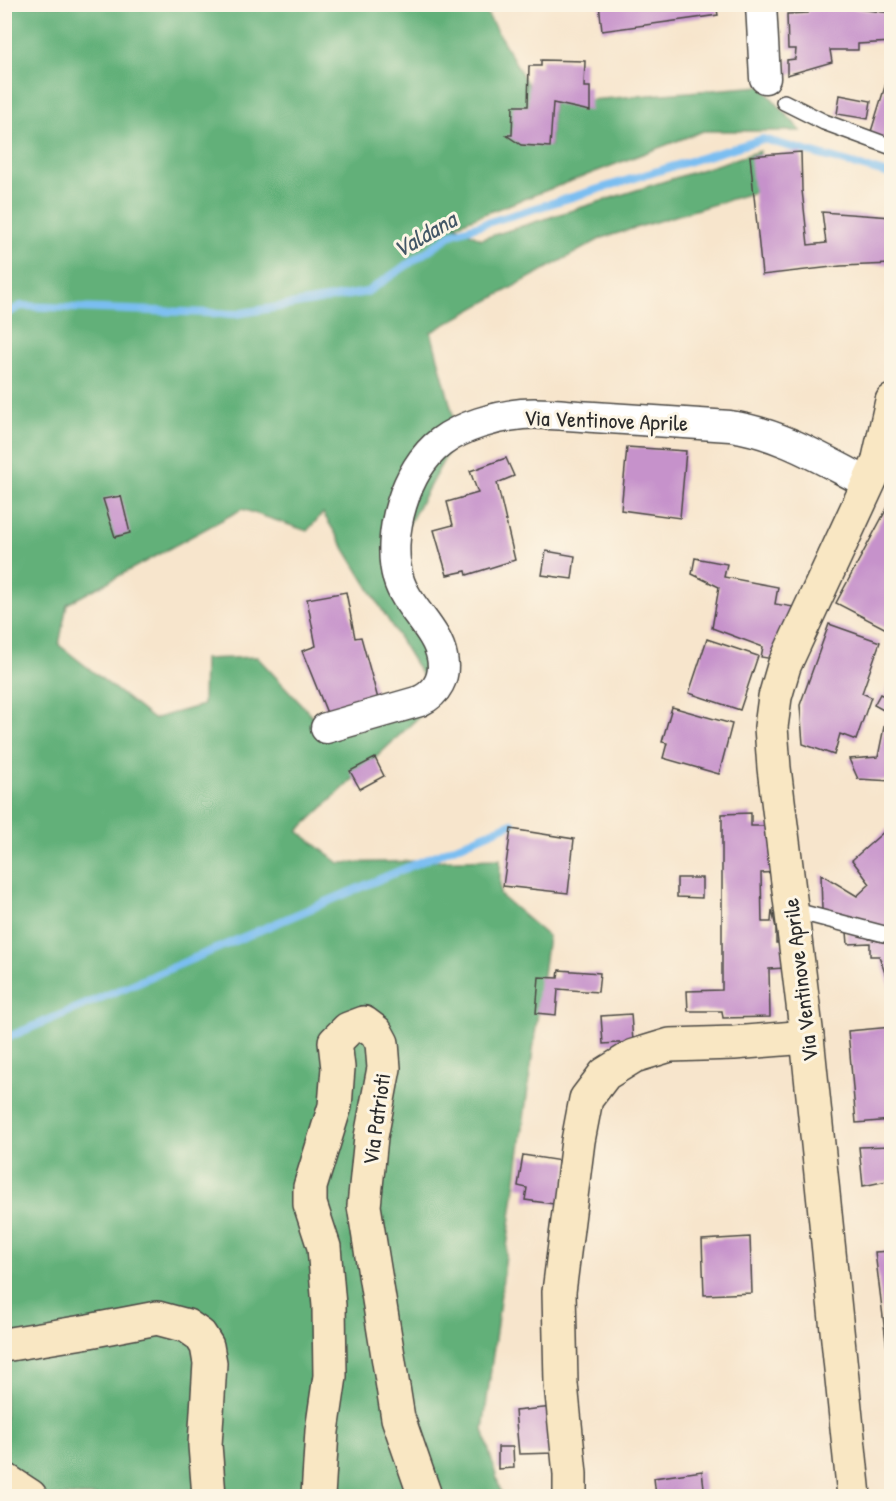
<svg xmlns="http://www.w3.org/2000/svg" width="896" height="1501" font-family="'Patrick Hand',sans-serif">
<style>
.forest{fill:#62b079;stroke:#466e52;stroke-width:1.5}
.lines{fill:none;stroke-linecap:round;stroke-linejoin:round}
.stream{stroke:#7abef1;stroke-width:8}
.building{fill:#c692cb}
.lane-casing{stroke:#4a4743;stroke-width:18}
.street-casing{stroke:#4a4743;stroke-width:33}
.secondary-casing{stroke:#4a4743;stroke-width:36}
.lane{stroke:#fff;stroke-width:15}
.street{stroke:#fff;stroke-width:30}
.secondary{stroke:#f9e7c3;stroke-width:33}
.labels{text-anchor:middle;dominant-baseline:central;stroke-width:6;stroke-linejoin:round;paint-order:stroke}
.street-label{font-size:22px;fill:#2b2b2b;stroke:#fcf5e5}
.water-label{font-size:24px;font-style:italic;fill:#435766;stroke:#fcf5e5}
</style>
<rect width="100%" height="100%" fill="#fcf5e5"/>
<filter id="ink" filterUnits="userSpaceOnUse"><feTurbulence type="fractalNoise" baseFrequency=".0167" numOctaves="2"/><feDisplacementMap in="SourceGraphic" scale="12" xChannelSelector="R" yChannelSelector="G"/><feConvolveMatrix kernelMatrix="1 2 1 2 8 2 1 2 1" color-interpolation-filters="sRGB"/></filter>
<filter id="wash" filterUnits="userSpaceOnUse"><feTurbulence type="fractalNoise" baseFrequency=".008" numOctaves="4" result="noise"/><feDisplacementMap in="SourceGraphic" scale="24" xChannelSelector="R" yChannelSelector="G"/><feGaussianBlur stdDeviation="1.35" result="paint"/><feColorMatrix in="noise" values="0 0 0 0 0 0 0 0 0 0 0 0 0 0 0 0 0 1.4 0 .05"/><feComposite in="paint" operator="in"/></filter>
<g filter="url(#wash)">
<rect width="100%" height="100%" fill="#f7e5cc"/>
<polygon class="forest" points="4,5 482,5 531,90 522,145 550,146 553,103 761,86 801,131 703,131 455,225 481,239 760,151 755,192 602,238 431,332 458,434 397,546 434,695 323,513 307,531 242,509 67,604 59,645 153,719 203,705 204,659 257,657 331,736 423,713 298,831 339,863 500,859 500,895 548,936 483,1430 502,1496 9,1496 5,1493"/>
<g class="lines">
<g class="stream">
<polyline points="4,315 21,306 236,314 367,292 454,233 763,139 892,175"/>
<polyline points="4,1039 512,823"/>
</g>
</g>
<g id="blocks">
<g class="building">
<polygon points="599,4 716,4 718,15 602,31"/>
<polygon points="808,5 849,5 849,8 892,13 892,42 858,44 858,50 830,50 832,62 787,75 787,60 795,59 796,49 788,49 787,14 808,13"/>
<polygon points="541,60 585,61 584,87 590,87 590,111 553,103 550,147 521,145 506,135 512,135 513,106 528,106 529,66 541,66"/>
<polygon points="886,83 892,84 892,145 869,138"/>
<polygon points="840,95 871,101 868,119 837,114"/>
<polygon points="801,152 802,190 808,245 826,243 822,212 892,217 892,264 841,266 762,275 750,156"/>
<polygon points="627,447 686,451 680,518 621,510"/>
<polygon points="506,458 514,476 497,483 515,560 467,575 466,571 447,575 434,530 453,525 447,502 478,493 470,471"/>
<polygon points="121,496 130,533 115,537 103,499"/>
<polygon points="892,499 892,632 836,603"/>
<polygon points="546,551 575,556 572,579 542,575"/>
<polygon points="695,558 727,564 724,577 778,587 775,604 794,607 779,660 761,657 763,647 712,628 719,587 692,574"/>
<polygon points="346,592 355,638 361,637 378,699 327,713 302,651 316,646 307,599"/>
<polygon points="829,624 880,642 862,693 871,697 856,740 840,734 834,755 803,744 800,705"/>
<polygon points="707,639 758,656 740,710 689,693"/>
<polygon points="891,673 892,781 858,779 849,759 878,757 887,712 874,705 880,694 884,696"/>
<polygon points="672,707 732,724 719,774 663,758 667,743 662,742"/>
<polygon points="375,758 384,776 360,789 350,771"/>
<polygon points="751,813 751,826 773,826 779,872 761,873 762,922 771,922 772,910 776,928 776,943 784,943 784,968 769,969 770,1017 723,1018 722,1011 688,1011 687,991 722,990 722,814"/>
<polygon points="511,829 574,839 568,893 503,886"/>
<polygon points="887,829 892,834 892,930 822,910 821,874 857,896 870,884 852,860"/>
<polygon points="677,878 702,878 702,898 677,897"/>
<polygon points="847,932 869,932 869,939 892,944 892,993 879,956 870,956 870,943 848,944"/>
<polygon points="559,970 600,973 598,992 558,989 556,1015 536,1013 539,977 558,978"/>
<polygon points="631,1014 633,1042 603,1044 601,1016"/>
<polygon points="892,1027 892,1120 856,1123 848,1031"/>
<polygon points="892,1146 892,1180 863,1186 859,1147"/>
<polygon points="523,1155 568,1162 561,1205 525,1200 527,1188 518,1186"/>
<polygon points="750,1237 752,1293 704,1295 702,1240"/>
<polygon points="892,1251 892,1349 887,1349 875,1252"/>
<polygon points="553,1407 555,1453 519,1454 515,1411"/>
<polygon points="498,1447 513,1447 514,1468 498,1469"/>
<polygon points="702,1471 705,1496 656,1496 654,1478"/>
</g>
</g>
</g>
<g filter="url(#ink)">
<use href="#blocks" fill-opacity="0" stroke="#4a4743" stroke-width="1.5"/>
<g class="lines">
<g class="lane-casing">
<g id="lane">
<polyline points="784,102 824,122 892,147"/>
<polyline points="792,910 892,936"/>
</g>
</g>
<g class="street-casing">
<g id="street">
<polyline points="761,4 765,78"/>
<path d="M326,728L420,701C437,693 446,677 442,657C437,629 406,607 398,578C386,536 405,469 441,442C462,426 495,417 522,414C545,412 571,416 594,417C639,420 685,423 730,426C780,433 823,460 868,483"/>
</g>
</g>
<g class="secondary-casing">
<g id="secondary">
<polyline points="4,1345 89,1331 157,1318 187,1326 200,1335 207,1346 210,1363 205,1445 209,1496"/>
<polyline points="4,1479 30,1496"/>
<polyline points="318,1496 322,1431 330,1376 329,1306 324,1247 310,1204 310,1187 335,1106 338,1068 335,1042 348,1029 364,1023 376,1032 382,1043 384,1068 371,1137 364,1206 398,1418 425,1496"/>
<polyline points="570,1496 570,1474 561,1384 559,1292 578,1141 586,1099 605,1074 634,1056 670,1045 734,1043 807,1037"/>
<polyline points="854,1496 807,1037 774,768 771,727 775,697 784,666 878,463 892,401"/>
</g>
</g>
<use href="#lane" class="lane"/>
<use href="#street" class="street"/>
<use href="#secondary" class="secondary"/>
</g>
</g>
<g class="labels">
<g class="street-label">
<text transform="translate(606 420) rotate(2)">Via Ventinove Aprile</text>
<text transform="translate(800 980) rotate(-97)">Via Ventinove Aprile</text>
<text transform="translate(376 1119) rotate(-82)">Via Patrioti</text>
</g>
<g class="water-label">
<text transform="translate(424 234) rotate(-30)">Valdana</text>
</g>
</g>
<rect width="896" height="1501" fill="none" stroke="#fcf5e5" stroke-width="24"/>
</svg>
